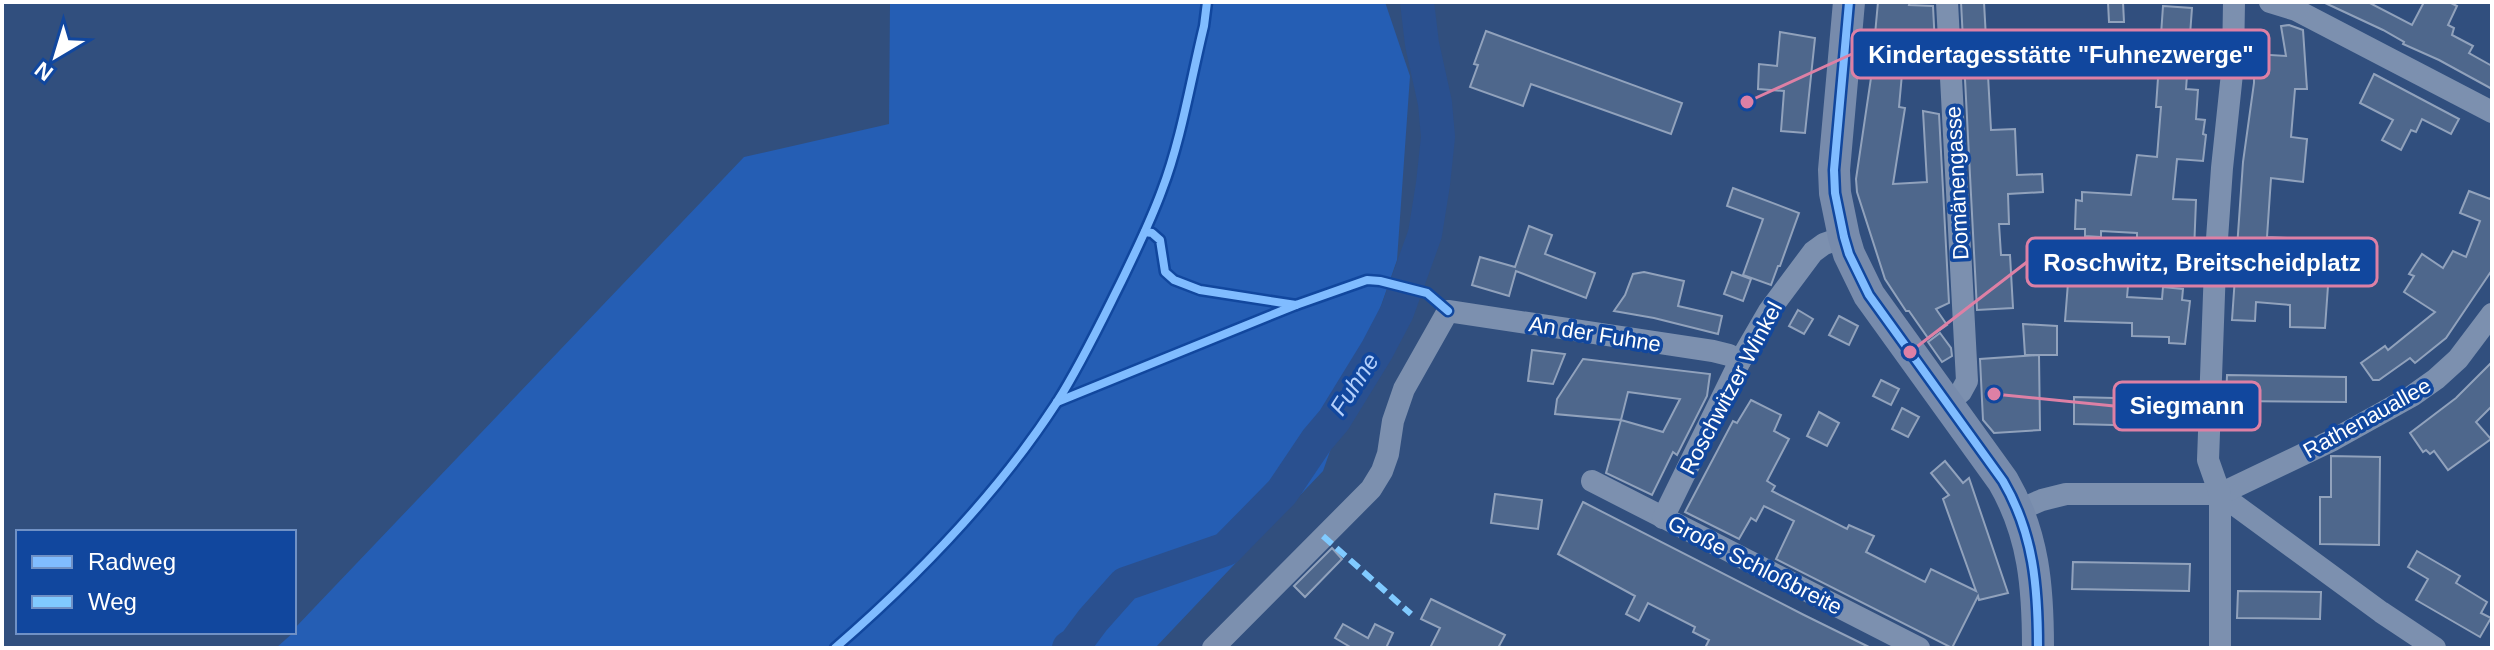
<svg xmlns="http://www.w3.org/2000/svg" width="2494" height="650" font-family="Helvetica,sans-serif">
<style>
.green{fill:#255eb4}
.lines{fill:none;stroke-linecap:round;stroke-linejoin:round}
.river{stroke:#2a508f;stroke-width:34}
.building{fill:#4e678c;stroke:#91a2bc;stroke-width:2;fill-rule:evenodd}
.street{stroke:#7c90af;stroke-width:22}
.secondary{stroke:#778bac;stroke-width:32}
.quiet{stroke:#80caff;stroke-width:6;stroke-dasharray:12 6;stroke-linecap:butt}
.cycleway-casing{stroke:#11479e;stroke-width:13}
.cycleway{stroke:#80bcff;stroke-width:8}
.labels{text-anchor:middle;dominant-baseline:central;stroke-width:7;stroke-linejoin:round;paint-order:stroke}
.street-label{font-size:22px;fill:#fff;stroke:#11479e}
.water-label{font-size:24px;font-style:italic;fill:#b4d0fb;stroke:#11479e}
.leader{fill:none;stroke:#dd80a5;stroke-width:3}
.callout-dot{fill:#dd80a5;stroke:#11479e;stroke-width:3}
.callout{fill:#11479e;stroke:#dd80a5;stroke-width:3}
.callout-label{font-size:24px;text-anchor:middle;font-weight:bold;fill:#fff}
</style>
<rect width="100%" height="100%" fill="#314f7e"/>
<polygon class="green" points="890,2 1385,2 1410,76 1397,260 1323,471 1155,648 276,648 294,632 294,629 744,157 889,124"/>
<g class="lines">
<polyline class="river" points="1069,648 1075,644 1093,620 1125,584 1226,549 1282,492 1317,440 1334,420 1377,350 1397,312 1425,234 1433,184 1438,137 1435,103 1422,44 1417,2"/>
</g>
<g class="building">
<polygon points="1878,2 1910,2 1909,5 1933,6 1936,66 1920,64 1920,60 1912,60 1911,64 1903,63 1899,107 1905,108 1893,184 1927,182 1923,111 1939,114 1949,303 1936,309 1947,325 1928,338 1909,311 1906,311 1885,279 1857,192 1856,179 1871,78"/>
<polygon points="1961,2 1984,2 1991,130 2015,129 2017,175 2042,174 2043,192 2008,194 2009,224 1999,224 2001,255 2010,255 2013,308 1977,310"/>
<polygon points="2108,2 2123,2 2124,22 2109,22"/>
<polygon points="2323,2 2368,2 2412,25 2424,2 2449,2 2457,6 2448,25 2454,28 2452,35 2473,46 2469,53 2492,66 2492,89 2439,60 2403,44 2404,42 2383,30"/>
<polygon points="2163,6 2192,8 2186,89 2198,90 2196,119 2205,120 2203,134 2206,135 2203,161 2177,159 2173,199 2196,200 2194,252 2137,250 2137,233 2101,231 2101,237 2085,236 2085,229 2075,229 2076,200 2082,201 2082,192 2131,195 2137,155 2157,157 2161,107 2156,107"/>
<polygon points="2289,25 2303,30 2307,89 2295,89 2291,137 2307,139 2303,182 2271,178 2267,237 2286,238 2283,269 2301,270 2300,283 2328,286 2325,328 2290,327 2290,305 2256,302 2255,321 2232,320 2243,162 2254,83 2254,54 2286,56 2281,26"/>
<polygon points="1486,31 1682,103 1671,134 1531,84 1523,106 1470,87 1478,65 1474,64"/>
<polygon points="1780,32 1815,38 1805,133 1781,131 1784,91 1758,89 1759,64 1777,66"/>
<polygon points="2374,74 2459,119 2451,134 2422,119 2416,132 2411,130 2401,150 2382,140 2393,120 2360,103"/>
<polygon points="1733,188 1799,213 1780,266 1778,266 1771,285 1743,275 1763,219 1727,206"/>
<polygon points="2469,191 2490,199 2492,195 2492,270 2446,338 2415,363 2410,358 2379,380 2373,380 2361,363 2385,346 2388,350 2435,312 2404,292 2414,276 2409,274 2422,254 2443,268 2453,251 2466,257 2480,221 2460,213"/>
<polygon points="1529,226 1552,235 1545,254 1595,273 1586,298 1516,271 1509,296 1472,285 1480,257 1515,267"/>
<polygon points="1644,272 1684,281 1678,306 1722,316 1718,334 1654,318 1614,311 1625,295 1633,274"/>
<polygon points="1732,272 1751,279 1743,301 1724,294"/>
<polygon points="2068,283 2128,286 2127,297 2162,299 2163,287 2183,289 2182,300 2190,301 2185,344 2169,343 2169,337 2132,336 2132,323 2065,321"/>
<polygon points="1798,310 1813,319 1804,334 1789,326"/>
<polygon points="1839,316 1858,326 1849,345 1829,335"/>
<polygon points="2023,324 2057,326 2057,355 2025,355"/>
<polygon points="1940,333 1951,348 1952,356 1942,362 1928,342"/>
<polygon points="1532,350 1565,354 1553,384 1528,381"/>
<polygon points="2039,355 2040,430 1994,433 1983,420 1980,359"/>
<path d="M1583,359L1710,374L1707,396L1677,455L1673,452L1652,495L1606,473L1621,420L1555,414L1557,399ZM1628,392L1680,399L1663,432L1621,420Z"/>
<polygon points="2492,362 2492,406 2476,422 2491,439 2448,470 2434,451 2430,454 2426,450 2423,452 2410,433 2456,398"/>
<polygon points="2227,375 2346,377 2346,402 2226,401"/>
<polygon points="1881,380 1899,389 1891,405 1873,396"/>
<polygon points="2074,397 2194,400 2193,427 2074,424"/>
<polygon points="1751,400 1781,415 1774,431 1789,439 1767,481 1775,486 1772,491 1847,529 1849,525 1874,536 1866,552 1925,582 1931,569 1976,591 1943,499 1949,495 1931,473 1945,461 1963,483 1969,478 2008,593 1979,600 1978,596 1952,648 1776,559 1794,521 1764,506 1756,521 1751,518 1739,539 1685,512 1733,421 1737,423"/>
<polygon points="1902,408 1919,417 1908,437 1892,429"/>
<polygon points="1819,412 1839,423 1827,446 1807,436"/>
<polygon points="2331,456 2380,457 2379,545 2320,544 2320,497 2331,497"/>
<polygon points="1495,494 1542,500 1538,529 1491,523"/>
<polygon points="1583,502 1804,615 1871,648 1705,648 1709,640 1693,632 1695,627 1648,603 1639,621 1626,614 1635,596 1558,554"/>
<polygon points="1332,548 1342,559 1305,597 1294,586"/>
<polygon points="2417,551 2460,576 2456,583 2487,602 2481,613 2491,618 2480,637 2416,600 2428,579 2408,567"/>
<polygon points="2073,562 2190,564 2189,591 2072,589"/>
<polygon points="2238,591 2321,592 2320,619 2237,618"/>
<polygon points="1431,599 1505,635 1498,648 1430,648 1440,628 1421,619"/>
<polygon points="1343,624 1368,638 1375,624 1393,633 1386,648 1352,648 1335,638"/>
</g>
<g class="lines">
<g class="street">
<polyline points="2270,2 2296,10 2492,112"/>
<polyline points="2097,262 2215,267"/>
<polyline points="1947,404 1961,392 1967,381 1947,2"/>
<polyline points="1592,481 1919,648"/>
<polyline points="2220,494 2381,612 2435,648"/>
<polyline points="2019,510 2042,500 2066,494 2220,494 2333,440 2412,396 2436,379 2458,359 2492,314"/>
<polyline points="1663,518 1740,361 1769,311 1813,252 1824,244 1844,237"/>
<polyline points="1213,648 1371,489 1382,471 1388,454 1393,421 1404,389 1448,311 1713,351 1729,355 1740,361"/>
<polyline points="2220,648 2220,494 2208,460 2215,267 2222,168 2233,64 2234,2"/>
</g>
<path class="secondary" d="M1849,2L1834,170L1835,193L1844,237L1849,254L1869,295L2003,481C2034,534 2038,588 2038,648"/>
<polyline class="quiet" points="1323,536 1411,614"/>
<g class="cycleway-casing">
<g id="cycleway">
<path d="M1849,2L1834,170L1835,193L1844,237L1849,254L1869,295L2003,481C2034,534 2038,588 2038,648"/>
<polyline points="1145,232 1152,233 1160,240 1165,272 1174,280 1200,290 1296,305 1367,280 1380,281 1427,293 1448,311"/>
<polyline points="1057,402 1296,305"/>
<path d="M835,648C918,576 997,495 1057,402C1081,364 1100,324 1120,284C1135,253 1150,223 1162,190C1181,141 1191,79 1204,26L1207,2"/>
</g>
</g>
<use href="#cycleway" class="cycleway"/>
</g>
<g class="labels">
<g class="street-label">
<text transform="translate(1957 183) rotate(-93)">Domänengasse</text>
<text transform="translate(1595 334) rotate(9)">An der Fuhne</text>
<text transform="translate(1731 388) rotate(-62)">Roschwitzer Winkel</text>
<text transform="translate(2367 418) rotate(-29)">Rathenauallee</text>
<text transform="translate(1755 565) rotate(27)">Große Schloßbreite</text>
</g>
<g class="water-label">
<text transform="translate(1354 384) rotate(-57)">Fuhne</text>
</g>
</g>
<path class="leader" d="M1747 102L1852 54M1910 352L2027 262M1994 394L2114 406"/>
<g class="callout-dot">
<circle cx="1747" cy="102" r="8"/>
<circle cx="1910" cy="352" r="8"/>
<circle cx="1994" cy="394" r="8"/>
</g>
<g class="callout">
<rect x="1852" y="30" width="417" height="48" rx="8"/>
<rect x="2027" y="238" width="350" height="48" rx="8"/>
<rect x="2114" y="382" width="146" height="48" rx="8"/>
</g>
<g class="callout-label">
<text x="2061" y="63">Kindertagesstätte "Fuhnezwerge"</text>
<text x="2202" y="271">Roschwitz, Breitscheidplatz</text>
<text x="2187" y="414">Siegmann</text>
</g>
<rect width="2494" height="650" fill="none" stroke="#ffffff" stroke-width="8"/>
<rect x="16" y="530" width="280" height="104" fill="#11479e" stroke="#7091c5" stroke-width="2"/>
<rect x="32" y="556" width="40" height="12" fill="#80bcff" stroke="#7091c5" stroke-width="2"/>
<text x="88" y="570" font-size="24" fill="#ffffff">Radweg</text>
<rect x="32" y="596" width="40" height="12" fill="#80caff" stroke="#7091c5" stroke-width="2"/>
<text x="88" y="610" font-size="24" fill="#ffffff">Weg</text>
<g transform="translate(56 56) rotate(218)" stroke="#11479e" stroke-width="6" paint-order="stroke">
<path d="M0-6L14 30L0 20L-14 30Z" fill="#ffffff"/>
<text y="-12" font-size="22" font-weight="bold" text-anchor="middle" fill="#ffffff">N</text>
</g>
</svg>
